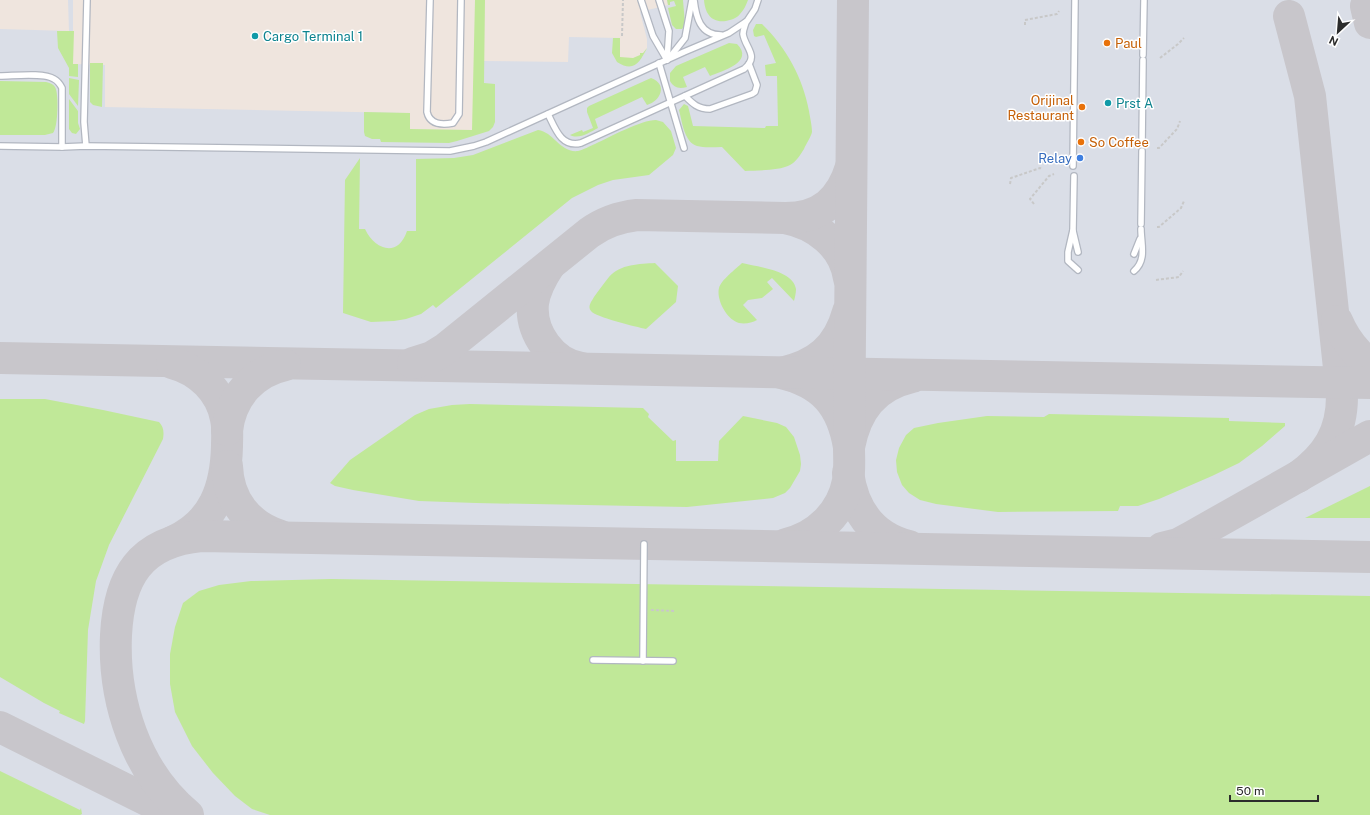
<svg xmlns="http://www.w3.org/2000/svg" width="1370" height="815" font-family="'Public Sans',sans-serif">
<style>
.airport{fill:#dadee7}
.green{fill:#c0e898}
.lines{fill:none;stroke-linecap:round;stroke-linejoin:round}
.taxiway{stroke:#c8c6cb;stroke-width:32}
.service-casing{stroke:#b2b7c1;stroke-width:8}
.path{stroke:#c8c8c8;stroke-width:2;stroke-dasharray:3 2;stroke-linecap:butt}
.service{stroke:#fff;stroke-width:5.5}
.culture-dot{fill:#0f9aa8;stroke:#fff;stroke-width:1.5}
.food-dot{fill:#e8710a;stroke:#fff;stroke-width:1.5}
.shop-dot{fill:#3f7fe0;stroke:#fff;stroke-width:1.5}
.labels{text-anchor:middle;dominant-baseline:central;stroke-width:3;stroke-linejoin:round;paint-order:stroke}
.culture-label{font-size:13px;fill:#0d838f;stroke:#fff;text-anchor:start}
.food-label{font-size:13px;fill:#c56008;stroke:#fff;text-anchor:start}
.shop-label{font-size:13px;fill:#366cbe;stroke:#fff;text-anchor:end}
</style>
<rect width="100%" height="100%" fill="#efe5de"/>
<polygon class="airport" points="68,0 73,0 73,64 105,65 105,107 406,113 406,132 472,134 483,129 484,61 568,62 569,37 620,38 620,61 642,57 647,48 647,39 640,12 668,5 667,0 1370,0 1370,815 0,815 0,29 69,31"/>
<g class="green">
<polygon points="475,0 485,0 484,83 495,84 495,122 493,127 489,131 457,141 449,143 381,142 380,139 372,139 365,136 364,132 364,112 410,113 410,129 472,130"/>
<polygon points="667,0 683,0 685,24 682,29 676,29 672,25 668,8 676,6 674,1 670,2 670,5 668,5"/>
<path d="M704,0H748C746,5 744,10 740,14C737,18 731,20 726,21C711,23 705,13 704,0Z"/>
<path d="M756,24H762C786,47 803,78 809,111C810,117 812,126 812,132C811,137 806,144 804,149C800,155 797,161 790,165C779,171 758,170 745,171L722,147C714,147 704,148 697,146C684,142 682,121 679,110L684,104L688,106L693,126L765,128L766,126H778L777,76H766L765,65L776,63L764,35L756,37L754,36L753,30Z"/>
<polygon points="57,31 74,31 73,64 78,64 78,77 69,76 69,68 58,48"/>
<path d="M613,38H620V57L633,58L640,55V53H643L647,48C640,62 634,73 617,62L612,53Z"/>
<path d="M729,43L737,44C755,62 722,71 710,76L705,67L683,77L687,87C679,89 674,88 670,81V73L676,66Z"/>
<polygon points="90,63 103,63 102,107 93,105 90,102"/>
<polygon points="69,78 79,80 78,106 69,94"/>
<path d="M651,78C668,84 661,101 647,105L642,97L595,119L598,128C590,132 579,140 570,135L582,130L583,132L593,128L587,112V108L589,106Z"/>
<path d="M0,81L46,82C50,83 53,84 55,87C59,93 58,127 53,133L45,135H0Z"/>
<polygon points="69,99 78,111 78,123 80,129 76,134 72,133 69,129"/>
<path d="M656,120L663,122L671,131L676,148L673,155L649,175L613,180L598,185L572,198L436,308L433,305L421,314L406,319L394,321L371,322L343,313L345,180L360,158L359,229H365C375,250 398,258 407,231H416V159L454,158L473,155L538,130C554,132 560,153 578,151C583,150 590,146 595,144C610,137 641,120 656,120Z"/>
<path d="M655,263L678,286L676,302L646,329C637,327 595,317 591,311C587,306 592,301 594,297C599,290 604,283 609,277C620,264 640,264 655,263Z"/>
<path d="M742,263C758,267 793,270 796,289C796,293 795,297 794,301L772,278L767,282L773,289L762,298L748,300L743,305L757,320C752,323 745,324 739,323C727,320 716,300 719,288C721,280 736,269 742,263Z"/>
<path d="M0,399H45L103,410L159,422C164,427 164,433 163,439L109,545L96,581L88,630L85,721L84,724L59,713L60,711L44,703L0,677Z"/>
<polygon points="470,404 643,408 649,414 648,417 673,441 676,440 676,461 718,461 719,441 743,416 777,423 786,427 794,437 800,455 801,464 800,471 790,488 785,493 773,498 687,507 476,503 419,501 353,490 335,486 330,483 350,460 415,415 429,409 452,405"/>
<polygon points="1049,414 1229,418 1229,421 1285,423 1285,426 1262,446 1239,463 1212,476 1159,499 1138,506 1120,506 1118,511 998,512 936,504 920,500 909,493 902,485 897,472 896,460 899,448 906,435 914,428 938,423 987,416 1044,417"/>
<polygon points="1370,486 1370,518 1305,518"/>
<polygon points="331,579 1370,596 1370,815 270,815 252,809 235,796 213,773 192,746 175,712 170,684 170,654 175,627 183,603 199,591 219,585 251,581"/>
<polygon points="0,771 80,810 81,808 82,814 80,815 0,815"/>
</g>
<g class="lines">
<g class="taxiway">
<polyline points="1366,6 1370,23"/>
<path d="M1289,16L1310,96L1342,396C1342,433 1327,456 1298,477"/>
<path d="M785,218C816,224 844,245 849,278"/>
<path d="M549,266C541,278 535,289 533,303C530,332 552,364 582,368"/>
<path d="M848,312C838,348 817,365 781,373C823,383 842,405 849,447C856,410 874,386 912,377"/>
<path d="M1337,321C1344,338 1356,353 1370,365"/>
<polyline points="0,358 1370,383"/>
<path d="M172,363C199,370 221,391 226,419C228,428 227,437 227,446C226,488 214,523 174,541"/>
<path d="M413,363L432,357L445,349L589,233C604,222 619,217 637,215L785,218C821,218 841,200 851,167"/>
<path d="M227,430C231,398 252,372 285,365"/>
<path d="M227,466C228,500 248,526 281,536"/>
<path d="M848,473C853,509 871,537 909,546"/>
<path d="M786,544C817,537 842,513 848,481C850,470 849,459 849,447L853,0"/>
<polyline points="1162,548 1178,544 1191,537 1370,436"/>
<polyline points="0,727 177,815"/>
<path d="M188,815C136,772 113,701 116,635C119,577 140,542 201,536L1370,557"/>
</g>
<g class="service-casing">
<g id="service">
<path d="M430,0L427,112C430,125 442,125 453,123L459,114L461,0"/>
<polyline points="641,0 653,36 667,60"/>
<polyline points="659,0 669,31 667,60"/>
<path d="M694,0C696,17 700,35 721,35"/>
<polyline points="1143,55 1144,0"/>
<polyline points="670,57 685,38 692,0"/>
<polyline points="659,63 684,148"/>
<path d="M0,76C13,76 44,72 54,79C58,81 60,84 62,88V147"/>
<path d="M685,96C693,104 698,109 710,109L752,94L755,92L757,85L749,64"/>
<path d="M548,114C555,128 561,148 581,143L744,69C760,56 745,48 743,34C743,30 745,26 746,22"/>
<polyline points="1142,145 1143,60"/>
<polyline points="0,146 62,147 86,146 450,151 474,146 486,142 684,52 729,33 747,21 755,9 758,0"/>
<polyline points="86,146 84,122 87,0"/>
<polyline points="1073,166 1075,0"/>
<polyline points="1074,176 1073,230 1068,252 1068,261 1078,270"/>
<polyline points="1141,224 1142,151"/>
<polyline points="1073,231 1078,252"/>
<polyline points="1134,254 1140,239"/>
<path d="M1134,271C1147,260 1141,244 1141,229"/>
<polyline points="593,660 673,661"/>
<polyline points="643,661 644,544"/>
</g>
</g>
<g class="path">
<polyline points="1025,25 1025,20 1057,14 1059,11"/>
<polyline points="622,36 623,0"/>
<polyline points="1160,58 1178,44 1184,38"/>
<polyline points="1157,148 1159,148 1177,129 1180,121"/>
<polyline points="1010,184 1011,178 1040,168 1043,169"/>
<polyline points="1034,204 1030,199 1049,176 1054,174"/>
<polyline points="1157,227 1159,227 1181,208 1184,201"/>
<polyline points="1156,280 1179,277 1183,271"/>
<polyline points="651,610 675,611"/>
</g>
<use href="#service" class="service"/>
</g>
<g class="culture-dot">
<circle cx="255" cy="36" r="4"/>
<circle cx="1108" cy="103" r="4"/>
</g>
<g class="food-dot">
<circle cx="1107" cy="43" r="4"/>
<circle cx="1082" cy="107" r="4"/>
<circle cx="1081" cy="142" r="4"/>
</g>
<circle class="shop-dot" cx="1080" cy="158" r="4"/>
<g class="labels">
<g class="culture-label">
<text x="263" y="36">Cargo Terminal 1</text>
<text x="1116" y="103">Prst A</text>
</g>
<g class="food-label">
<text x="1115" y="43">Paul</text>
<text x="1074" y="100" text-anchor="end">Orijinal<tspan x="1074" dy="15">Restaurant</tspan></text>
<text x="1089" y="142">So Coffee</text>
</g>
<g class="shop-label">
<text x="1072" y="158">Relay</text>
</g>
</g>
<g transform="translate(1338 32) rotate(206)" stroke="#ffffff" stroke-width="3" paint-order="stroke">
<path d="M0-3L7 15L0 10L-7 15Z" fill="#2c2c2c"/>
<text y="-6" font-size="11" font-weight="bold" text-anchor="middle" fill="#2c2c2c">N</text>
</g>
<path d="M1230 795v6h88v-6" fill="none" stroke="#2c2c2c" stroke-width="2"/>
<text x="1236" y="795" font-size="12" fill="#2c2c2c" stroke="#ffffff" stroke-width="3" paint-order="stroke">50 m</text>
</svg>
